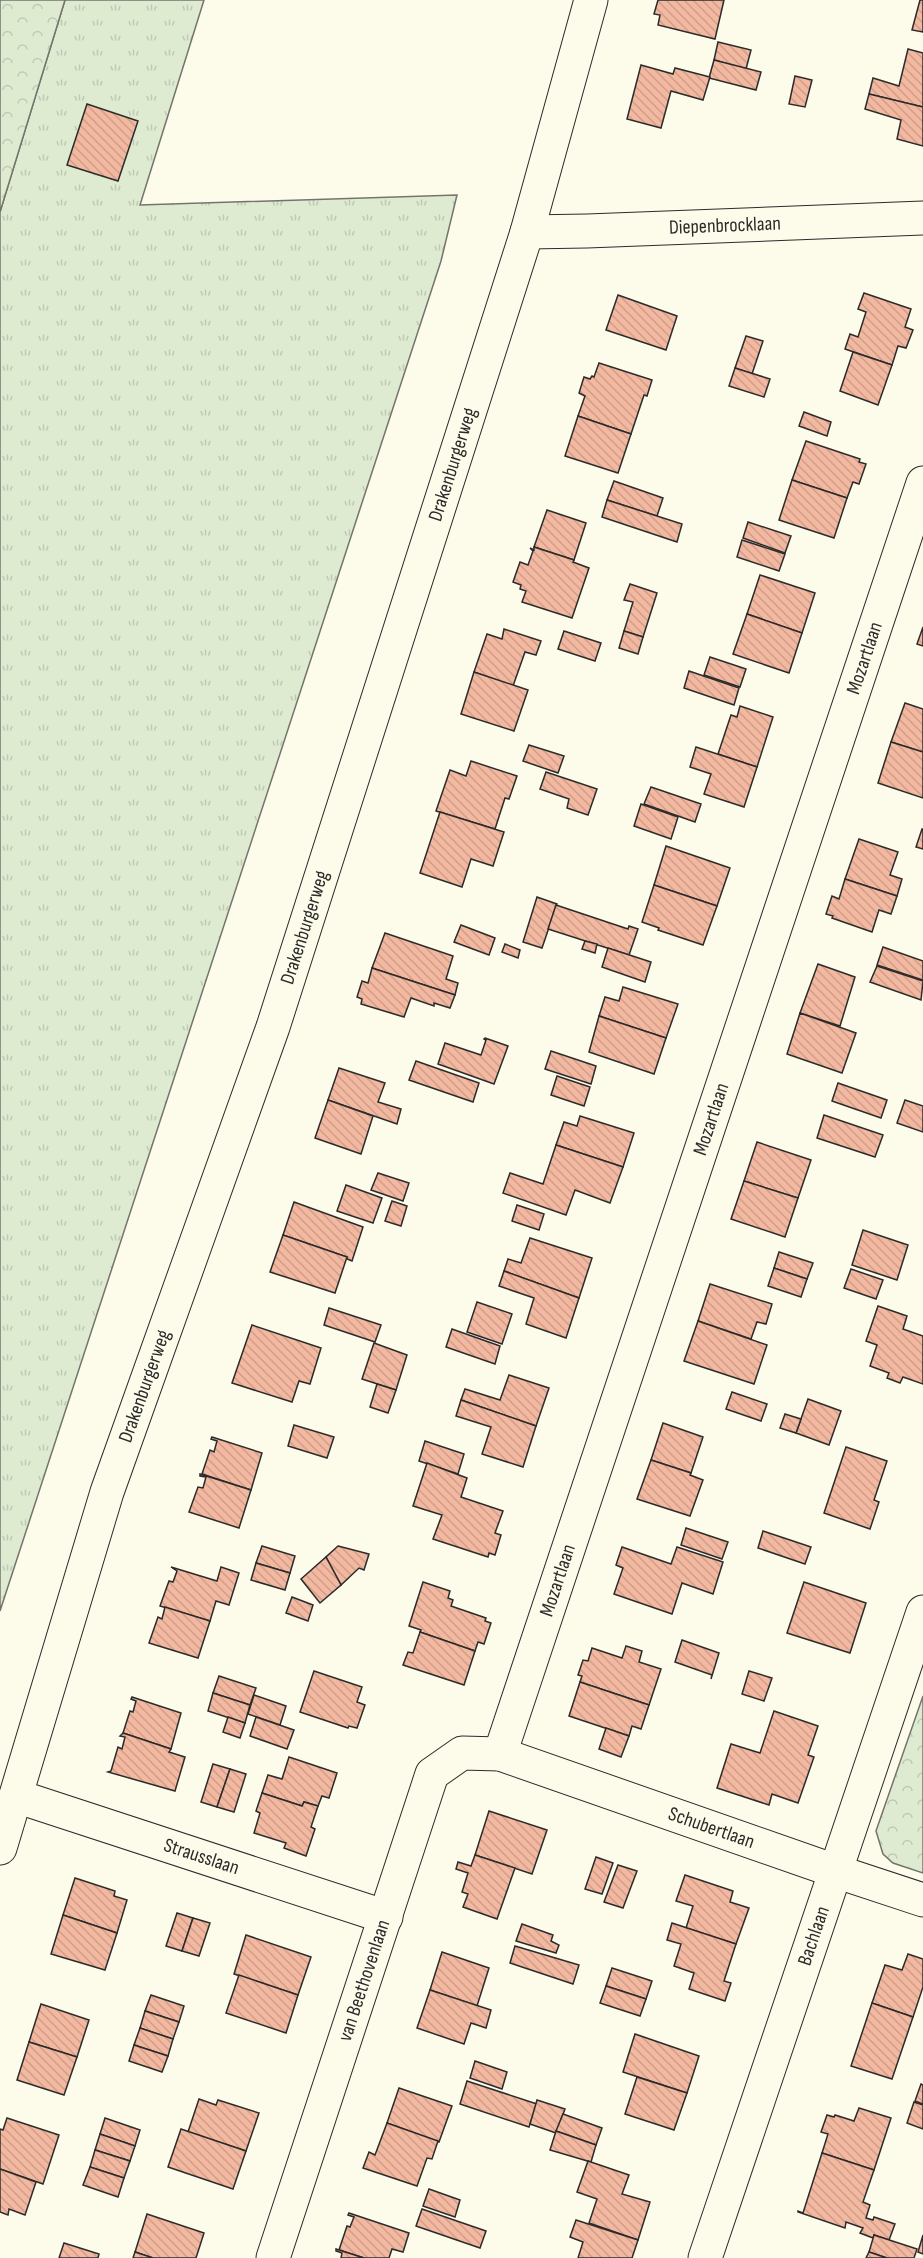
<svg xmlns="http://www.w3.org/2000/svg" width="923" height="2258" font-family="'Sofia Sans Condensed',sans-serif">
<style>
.grass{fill:url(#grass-tufts);stroke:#74746e;stroke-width:1.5}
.forest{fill:url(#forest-crowns);stroke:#74746e;stroke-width:1.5}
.building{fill:url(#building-back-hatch);stroke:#2b2b2b;stroke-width:1.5}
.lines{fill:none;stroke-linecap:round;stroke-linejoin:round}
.minor-casing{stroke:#2b2b2b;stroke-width:35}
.secondary-casing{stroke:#2b2b2b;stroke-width:35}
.minor{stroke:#fdfbea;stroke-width:33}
.secondary{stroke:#fdfbea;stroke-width:33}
.labels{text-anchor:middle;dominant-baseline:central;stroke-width:4.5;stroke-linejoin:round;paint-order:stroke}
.street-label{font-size:20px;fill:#2b2b2b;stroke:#fdfbea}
</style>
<defs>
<pattern id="grass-tufts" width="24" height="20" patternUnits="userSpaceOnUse" patternTransform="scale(1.5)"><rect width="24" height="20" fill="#deebd1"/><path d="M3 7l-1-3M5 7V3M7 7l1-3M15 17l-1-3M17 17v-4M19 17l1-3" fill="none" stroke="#bfcab4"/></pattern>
<pattern id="forest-crowns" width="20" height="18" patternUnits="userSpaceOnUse" patternTransform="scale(1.5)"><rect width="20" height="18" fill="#deebd1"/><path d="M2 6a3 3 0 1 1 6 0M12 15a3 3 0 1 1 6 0" fill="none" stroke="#bfcab4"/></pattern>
<pattern id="building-back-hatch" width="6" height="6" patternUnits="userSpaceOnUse" patternTransform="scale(1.5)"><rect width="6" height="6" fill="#f2b8a0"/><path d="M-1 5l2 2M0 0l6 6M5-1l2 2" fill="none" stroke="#d09e8a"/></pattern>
</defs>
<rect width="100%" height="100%" fill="#fdfbea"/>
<polygon class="grass" points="65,0 204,0 140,205 457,195 441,261 0,1611 0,212"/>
<g class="forest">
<polygon points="0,0 65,0 0,212"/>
<polygon points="923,1696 923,1873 893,1863 883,1854 876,1831"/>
</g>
<g class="building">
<polygon points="658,0 724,0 715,39 658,25 660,15 654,14"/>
<polygon points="920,0 923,0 923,32 912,30"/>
<polygon points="718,42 751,50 746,69 714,60"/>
<polygon points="908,49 923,53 923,107 869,94 873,78 899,86"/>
<polygon points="714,60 761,72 756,90 709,78"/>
<polygon points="641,65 673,74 675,68 710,77 703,100 671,91 661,128 627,119"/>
<polygon points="795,76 812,80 805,107 789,104"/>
<polygon points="869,94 923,107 923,146 897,139 901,120 865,109"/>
<polygon points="87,104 138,121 118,181 67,165"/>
<polygon points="864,293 911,309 905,327 913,330 906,348 898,346 892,365 845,349 850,334 858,337 866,312 858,309"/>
<polygon points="618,295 677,316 666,350 606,330"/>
<polygon points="746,336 763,341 752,374 735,368"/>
<polygon points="853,352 892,365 878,405 840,391"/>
<polygon points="599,363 652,380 647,396 644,395 631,434 578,416 585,396 579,393 584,377 590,379 592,376 594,377"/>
<polygon points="735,368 770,379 764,397 729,386"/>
<polygon points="804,412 831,422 827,436 799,426"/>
<polygon points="578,416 631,434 618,473 565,456"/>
<polygon points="806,441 860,459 859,462 866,464 859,484 853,482 847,498 792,480"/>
<polygon points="792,480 847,498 834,538 779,520"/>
<polygon points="614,481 663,498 657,516 607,500"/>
<polygon points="607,500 682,524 677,542 602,517"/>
<polygon points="547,510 586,523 574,560 534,547"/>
<polygon points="748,522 791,536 785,553 743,538"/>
<polygon points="742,540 785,554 779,571 737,557"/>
<polygon points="534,547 574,560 573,562 589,568 572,618 522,602 526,591 520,589 521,585 513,582 520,562 528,565 533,551 530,548 534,550"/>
<polygon points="760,575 815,593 802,633 747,614"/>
<polygon points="630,584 657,593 643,637 624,631 633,602 624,600"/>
<polygon points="747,614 802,633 789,673 733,654"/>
<polygon points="923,627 923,646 917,644"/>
<polygon points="504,629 541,641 536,655 525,652 513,686 474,672 487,634 502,639"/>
<polygon points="564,631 601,643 595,661 558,649"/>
<polygon points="624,631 643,637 638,654 619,648"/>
<polygon points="710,657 746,669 740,687 704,675"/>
<polygon points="689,671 739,688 734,705 684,688"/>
<polygon points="474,672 528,690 514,731 461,714"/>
<polygon points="905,703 923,709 923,752 891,742"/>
<polygon points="740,706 773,717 757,767 718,754 731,715 737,717"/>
<polygon points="891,742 923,752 923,798 878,783"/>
<polygon points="529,745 564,756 558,773 523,761"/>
<polygon points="696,747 757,767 744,807 704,794 711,774 690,767"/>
<polygon points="471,761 517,776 509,799 505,798 495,829 436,811 450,770 466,776"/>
<polygon points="546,772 597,789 588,815 567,808 569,799 540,789"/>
<polygon points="651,787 701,804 695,822 644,804"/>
<polygon points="641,804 678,817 671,839 634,826"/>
<polygon points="440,812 504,832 493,866 471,859 462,887 420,873"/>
<polygon points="922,829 923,829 923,849 916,847"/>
<polygon points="859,839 898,852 890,875 902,879 897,896 845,879"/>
<polygon points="666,846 730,868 717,906 654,885"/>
<polygon points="845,879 897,896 891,914 879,910 872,932 832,918 833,916 826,914 832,896 839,899"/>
<polygon points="654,885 717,906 703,945 658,930 659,928 642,922"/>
<polygon points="537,897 557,904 542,948 523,942"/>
<polygon points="556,905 628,929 629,926 638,929 629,955 548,929"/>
<polygon points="461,925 495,938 489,955 454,942"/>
<polygon points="385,933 453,956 446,979 458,983 455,995 372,968"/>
<polygon points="585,941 597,944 595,953 582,949"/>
<polygon points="505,944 520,950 518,958 502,952"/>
<polygon points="883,947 923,961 923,980 877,965"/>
<polygon points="608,948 651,962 645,982 602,967"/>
<polygon points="818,964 855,977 840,1026 800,1013"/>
<polygon points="877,966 923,981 921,1000 870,982"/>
<polygon points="372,968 455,995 450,1008 434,1003 434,1006 411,998 404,1017 361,1004 362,999 357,997 362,981 368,983"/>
<polygon points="623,987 678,1004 666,1038 599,1016 605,997 619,1001"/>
<polygon points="800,1013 856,1033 842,1073 787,1054"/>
<polygon points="599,1016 666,1038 654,1074 589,1052"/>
<polygon points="485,1038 508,1046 494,1084 438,1064 445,1043 481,1055 486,1040 484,1039"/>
<polygon points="551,1051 596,1066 591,1084 545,1069"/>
<polygon points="416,1061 479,1083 473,1102 409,1080"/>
<polygon points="339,1068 385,1083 378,1102 401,1109 397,1124 328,1100"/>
<polygon points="557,1076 590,1087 584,1106 551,1095"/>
<polygon points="838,1083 887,1100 881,1118 832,1101"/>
<polygon points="328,1100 373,1116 361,1154 315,1138"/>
<polygon points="905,1100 923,1106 923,1132 897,1123"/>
<polygon points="824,1115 883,1135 875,1157 817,1138"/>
<polygon points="580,1116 634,1133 623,1167 556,1145 564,1122 577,1126"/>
<polygon points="757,1142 811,1160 798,1198 744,1181"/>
<polygon points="556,1145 623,1167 610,1203 575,1190 566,1215 503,1193 510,1173 543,1184"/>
<polygon points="378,1173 409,1183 403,1201 371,1190"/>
<polygon points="744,1181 798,1198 785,1237 731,1219"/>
<polygon points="346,1185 382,1198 373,1223 337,1211"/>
<polygon points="392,1201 407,1206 401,1226 385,1221"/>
<polygon points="294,1202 363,1227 352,1261 347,1259 347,1257 283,1235"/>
<polygon points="517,1205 544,1214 539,1230 512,1221"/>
<polygon points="863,1230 908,1245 897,1280 852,1265"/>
<polygon points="283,1235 347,1257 335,1293 270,1272"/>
<polygon points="530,1238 592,1258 579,1298 504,1271 508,1259 521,1263"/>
<polygon points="779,1252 813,1263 807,1279 774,1268"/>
<polygon points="774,1268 807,1279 801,1297 768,1286"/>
<polygon points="851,1269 883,1280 876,1299 844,1288"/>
<polygon points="504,1271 579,1298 566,1338 526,1324 534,1298 499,1286"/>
<polygon points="710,1284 772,1304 766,1324 757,1322 751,1339 698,1321"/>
<polygon points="477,1302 512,1314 502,1344 467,1332"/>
<polygon points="878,1306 907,1316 903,1329 923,1336 923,1384 903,1377 900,1383 887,1378 889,1373 870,1366 877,1345 866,1341"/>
<polygon points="329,1308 381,1325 375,1342 324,1325"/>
<polygon points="698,1321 767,1345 754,1384 684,1361"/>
<polygon points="252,1325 321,1348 310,1384 299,1381 292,1402 232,1383"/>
<polygon points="452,1329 500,1346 495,1364 446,1347"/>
<polygon points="374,1343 407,1355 396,1390 362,1379"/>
<polygon points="509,1375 549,1388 536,1426 461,1400 465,1389 500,1400"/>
<polygon points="377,1384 396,1390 388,1413 370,1407"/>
<polygon points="732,1392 767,1404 761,1421 726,1409"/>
<polygon points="808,1399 841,1411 829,1445 796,1433"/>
<polygon points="461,1400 536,1426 523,1467 482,1454 491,1427 456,1416"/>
<polygon points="785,1414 801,1419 796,1433 780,1428"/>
<polygon points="663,1423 703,1437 691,1473 651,1460"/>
<polygon points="294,1425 334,1437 327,1458 288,1446"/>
<polygon points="212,1437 262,1453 251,1490 202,1474 210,1450 214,1452 217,1441 211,1439"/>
<polygon points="425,1441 464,1454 458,1474 419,1461"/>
<polygon points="846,1447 887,1461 874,1500 879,1502 870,1529 824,1513"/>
<polygon points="651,1460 691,1473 690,1475 703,1480 690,1516 637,1499"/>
<polygon points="427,1463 467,1478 461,1497 503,1511 495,1533 501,1535 495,1555 489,1553 488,1557 433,1539 442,1515 413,1506"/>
<polygon points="200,1474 251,1490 239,1528 189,1512 198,1487 203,1488 206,1477 200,1476"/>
<polygon points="686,1528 728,1542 722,1559 681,1545"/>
<polygon points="763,1531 811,1547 805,1564 758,1548"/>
<polygon points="262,1546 295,1556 290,1573 256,1563"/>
<polygon points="338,1546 369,1554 364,1570 359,1568 341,1585 326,1557"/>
<polygon points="622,1547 671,1564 677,1547 723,1562 713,1594 682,1583 672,1614 614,1594 623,1568 616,1565"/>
<polygon points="326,1557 341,1585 320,1603 301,1579"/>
<polygon points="256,1563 290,1573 285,1590 251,1580"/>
<polygon points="171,1567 217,1581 221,1567 239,1573 229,1605 216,1601 210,1621 160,1606 169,1581 173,1582 177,1571"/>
<polygon points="423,1582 450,1591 448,1598 453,1600 451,1606 486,1618 485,1621 491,1623 484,1644 478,1642 475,1651 420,1632 421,1630 409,1626"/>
<polygon points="804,1582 866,1603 850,1653 787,1633"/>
<polygon points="292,1597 313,1605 308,1621 286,1613"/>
<polygon points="165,1607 210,1621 198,1658 149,1643 158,1617 162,1619"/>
<polygon points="420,1632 475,1651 464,1685 403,1665 408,1652 413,1653"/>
<polygon points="682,1640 719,1653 711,1679 712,1675 675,1662"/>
<polygon points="626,1646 642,1651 639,1662 661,1669 649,1705 580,1682 582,1676 578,1675 583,1660 588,1661 592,1648 622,1658"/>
<polygon points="314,1671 362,1687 357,1702 365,1705 357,1728 349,1726 348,1728 300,1712"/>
<polygon points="749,1671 772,1678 764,1701 742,1694"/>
<polygon points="219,1676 256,1688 250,1705 213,1693"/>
<polygon points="580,1682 649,1705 641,1729 632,1726 629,1736 569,1716"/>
<polygon points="213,1693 250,1705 245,1723 208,1711"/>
<polygon points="254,1695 286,1706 280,1725 248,1714"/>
<polygon points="132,1697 181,1713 171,1749 123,1733 130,1711 133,1712 136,1701 131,1699"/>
<polygon points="774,1711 818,1726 808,1755 814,1757 798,1803 772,1794 769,1805 717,1788 731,1744 760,1753"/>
<polygon points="228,1717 245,1723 240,1738 223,1732"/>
<polygon points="256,1717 294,1730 287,1749 250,1736"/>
<polygon points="606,1728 629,1736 621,1757 599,1749"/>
<polygon points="123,1733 171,1749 169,1752 185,1757 175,1791 108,1772 111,1771 118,1747 122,1749 125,1737 120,1736"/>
<polygon points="289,1757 337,1773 329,1798 322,1796 318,1806 304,1802 302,1806 262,1793 268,1775 282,1779"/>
<polygon points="213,1764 230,1769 217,1807 201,1802"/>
<polygon points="230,1769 246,1774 234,1812 217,1807"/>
<polygon points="262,1793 302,1806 304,1802 318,1806 311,1827 315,1829 306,1856 284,1848 286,1843 254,1833 260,1813 256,1811"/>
<polygon points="489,1811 547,1830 532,1874 475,1855"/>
<polygon points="475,1855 515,1868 497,1919 463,1907 468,1894 462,1892 468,1873 456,1869 458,1862 471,1866"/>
<polygon points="596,1857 613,1863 602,1894 585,1889"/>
<polygon points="618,1865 637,1871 623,1908 604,1902"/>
<polygon points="685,1875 733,1891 730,1902 749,1908 736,1944 686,1928 693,1906 676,1901"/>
<polygon points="75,1878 115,1891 114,1896 127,1900 117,1933 63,1915"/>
<polygon points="177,1913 193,1918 182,1951 166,1946"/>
<polygon points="63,1915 117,1933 105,1970 51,1954"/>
<polygon points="193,1918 210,1923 199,1956 182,1951"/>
<polygon points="672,1923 736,1944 724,1981 731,1983 725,2001 689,1989 694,1973 674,1966 681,1944 667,1940"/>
<polygon points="522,1924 553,1935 551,1941 559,1945 556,1953 516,1941"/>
<polygon points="246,1935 311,1957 298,1995 234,1974"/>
<polygon points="515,1946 579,1965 573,1984 510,1963"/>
<polygon points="442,1952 489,1968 477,2006 430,1990"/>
<polygon points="908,1954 923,1959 923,1987 913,2017 872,2003 885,1965 902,1970"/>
<polygon points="612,1968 652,1981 646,1999 606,1986"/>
<polygon points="239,1975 298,1995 286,2033 226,2013"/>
<polygon points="606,1986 646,1999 640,2016 600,2003"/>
<polygon points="430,1990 491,2010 486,2028 471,2023 464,2044 417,2028"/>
<polygon points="151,1995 184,2006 179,2022 145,2011"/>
<polygon points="872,2003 913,2017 892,2079 851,2066"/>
<polygon points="41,2004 89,2020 77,2057 29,2042"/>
<polygon points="145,2011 179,2022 173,2039 140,2028"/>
<polygon points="140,2028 173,2039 168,2056 134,2045"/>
<polygon points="635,2034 699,2056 687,2093 623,2072"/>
<polygon points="29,2042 77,2057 64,2095 17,2080"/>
<polygon points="134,2045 168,2056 162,2072 129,2061"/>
<polygon points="475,2061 507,2072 502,2089 470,2078"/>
<polygon points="637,2077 687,2093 674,2130 625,2114"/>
<polygon points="467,2081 537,2104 529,2127 460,2104"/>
<polygon points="921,2084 923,2085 923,2104 915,2101"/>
<polygon points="399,2088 452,2106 439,2142 387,2123"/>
<polygon points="199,2099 216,2105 218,2100 259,2113 246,2151 188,2132"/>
<polygon points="537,2100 565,2109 556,2133 530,2124"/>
<polygon points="914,2102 923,2105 923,2129 907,2123"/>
<polygon points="859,2108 891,2118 874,2170 822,2153 828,2134 821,2132 827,2115 834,2117 835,2115 854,2121"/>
<polygon points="563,2114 602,2128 596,2145 556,2131"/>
<polygon points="7,2118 59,2135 43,2184 0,2169 0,2129 3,2130"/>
<polygon points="105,2118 140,2130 135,2146 100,2134"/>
<polygon points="387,2123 438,2141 432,2159 427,2158 417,2186 363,2168 369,2152 375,2155"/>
<polygon points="181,2129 246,2151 233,2189 168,2167"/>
<polygon points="556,2131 596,2145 591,2162 550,2150"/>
<polygon points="100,2134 135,2146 130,2161 95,2150"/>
<polygon points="95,2150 130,2161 124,2178 90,2167"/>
<polygon points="822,2153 874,2170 863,2202 870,2205 866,2218 873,2220 874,2217 895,2224 889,2240 874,2235 873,2238 860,2233 863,2228 846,2222 845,2228 798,2212 798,2211 803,2213"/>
<polygon points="588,2161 629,2175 622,2194 650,2202 638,2240 589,2223 597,2199 577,2192"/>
<polygon points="90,2167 124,2178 118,2197 83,2185"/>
<polygon points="0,2169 36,2182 25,2215 9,2209 8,2215 0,2212"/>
<polygon points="429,2189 460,2200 455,2217 423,2206"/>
<polygon points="422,2209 486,2231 480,2248 416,2226"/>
<polygon points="349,2213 409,2233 403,2252 392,2249 389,2258 364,2258 339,2250 347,2226 350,2227 354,2217 348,2215"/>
<polygon points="147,2214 204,2233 196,2258 153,2258 135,2252"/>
<polygon points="576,2220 638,2240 632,2258 578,2258 583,2242 570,2237"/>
<polygon points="874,2235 917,2249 914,2258 887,2258 869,2252"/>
<polygon points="923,2235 923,2254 918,2252"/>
<polygon points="64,2243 99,2254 98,2258 59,2258"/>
<polygon points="336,2249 339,2250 364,2258 341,2258 342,2253 336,2251"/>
<polygon points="135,2252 153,2258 133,2258"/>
<polygon points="869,2252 887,2258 866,2258"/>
</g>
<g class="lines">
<g class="minor-casing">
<g id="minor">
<path id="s1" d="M527,232L587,231L923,218"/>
<path id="s2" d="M500,1754L923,483"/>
<path id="s3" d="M16,1796L386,1917"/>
<path id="s4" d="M273,2258L432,1774L462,1753L500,1754L835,1871L923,1900"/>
<path id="s5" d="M705,2258L923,1612"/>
</g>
</g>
<g class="secondary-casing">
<g id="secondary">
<path id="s6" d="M0,1848L107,1492L273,1027L527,232L591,0"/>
</g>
</g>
<use href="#minor" class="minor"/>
<use href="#secondary" class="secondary"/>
</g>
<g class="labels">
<g class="street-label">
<text stroke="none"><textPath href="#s1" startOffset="198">Diepenbrocklaan</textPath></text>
<text stroke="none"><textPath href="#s6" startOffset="1456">Drakenburgerweg</textPath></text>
<text stroke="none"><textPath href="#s2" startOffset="1155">Mozartlaan</textPath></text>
<text stroke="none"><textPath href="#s6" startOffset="970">Drakenburgerweg</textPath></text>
<text stroke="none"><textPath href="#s2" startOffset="669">Mozartlaan</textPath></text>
<text stroke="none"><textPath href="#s6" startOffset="484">Drakenburgerweg</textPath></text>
<text stroke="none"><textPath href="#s2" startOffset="183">Mozartlaan</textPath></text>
<text stroke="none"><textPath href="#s4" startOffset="808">Schubertlaan</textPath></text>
<text stroke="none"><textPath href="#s3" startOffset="195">Strausslaan</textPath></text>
<text stroke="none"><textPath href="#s5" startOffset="340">Bachlaan</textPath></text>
<text stroke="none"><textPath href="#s4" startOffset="292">van Beethovenlaan</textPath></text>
</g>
</g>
</svg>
